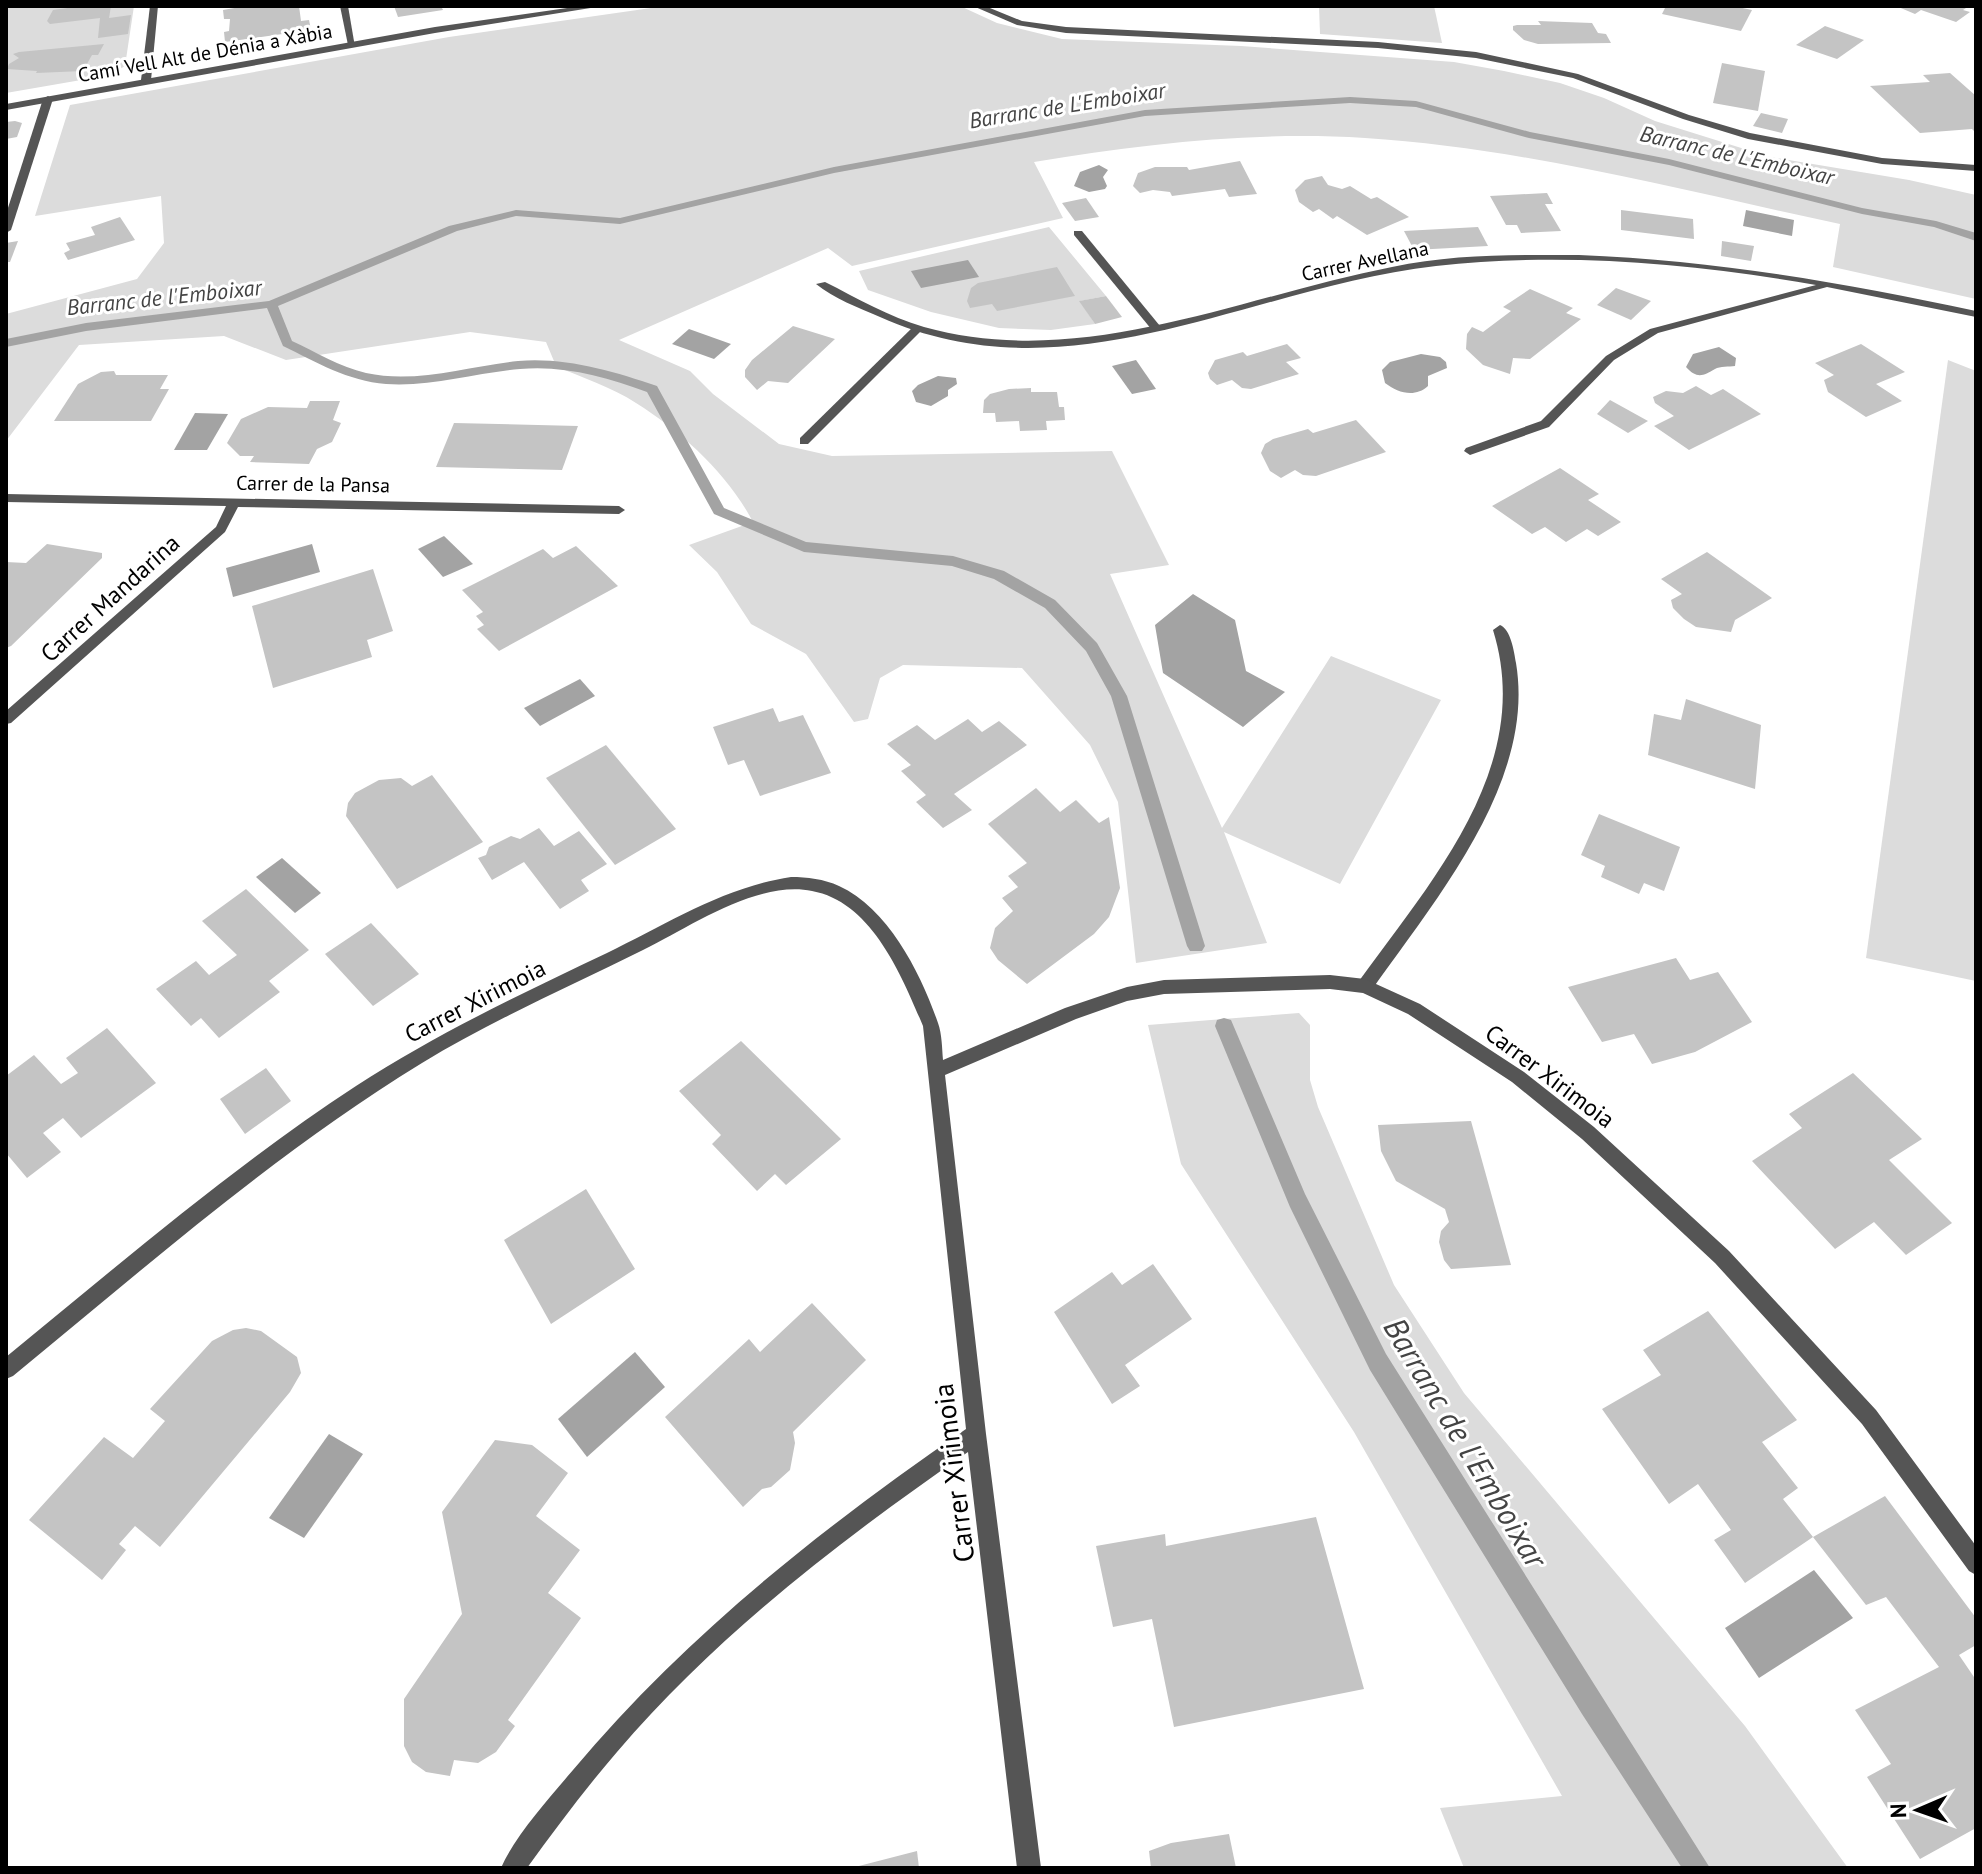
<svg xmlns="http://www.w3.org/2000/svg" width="1982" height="1874" font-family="'PT Sans',sans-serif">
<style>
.green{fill:#dcdcdc}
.water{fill:#a3a3a3}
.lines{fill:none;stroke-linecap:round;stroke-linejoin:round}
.stream{fill:#a3a3a3;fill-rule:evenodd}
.building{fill:#c4c4c4}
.service{fill:#555;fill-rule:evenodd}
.minor{fill:#555;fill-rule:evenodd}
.labels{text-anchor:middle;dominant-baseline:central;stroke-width:6;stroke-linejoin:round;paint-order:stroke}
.far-street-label{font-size:20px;fill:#000;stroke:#fff}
.far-water-label{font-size:22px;font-style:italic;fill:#444;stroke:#fff}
.street-label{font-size:24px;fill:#000;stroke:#fff}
.near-street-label{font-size:28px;fill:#000;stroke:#fff}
.near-water-label{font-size:32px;font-style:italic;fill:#444;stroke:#fff}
</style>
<rect width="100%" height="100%" fill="#fff"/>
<g class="green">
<polygon points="6,6 134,6 125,66 110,75 6,93"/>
<path d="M665,6H960L997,23L1062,39L1241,46L1454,62L1504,71L1560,83L1604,98L1655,121L1770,157L1909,180L1976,195V299L1833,267L1840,224C1684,191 1525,148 1365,138C1253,131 1144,144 1034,162L1063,218L852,266L828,248L619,340L690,371L713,394L779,444L832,456L1112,451L1169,565L1110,574L1222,828L1331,656L1441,700L1340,884L1224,832L1267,943L1136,963L1118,802L1090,745L1022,668L903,665L880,678L868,719L854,722L806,654L751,624L717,572L689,545L753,522C728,474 682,432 636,403C612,387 582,378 556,366L546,342L470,332L286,360L224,336L79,345L6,441V314L137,279L164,243L161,196L35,216L70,105L449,37Z"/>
<polygon points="1319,6 1434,6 1442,43 1320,34"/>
<polygon points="1049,227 1106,296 1080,301 1095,324 1051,330 999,328 931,312 868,290 859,271"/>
<polygon points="1948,360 1976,371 1976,981 1866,958"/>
<polygon points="1299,1013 1310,1025 1310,1080 1318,1107 1394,1285 1464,1393 1745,1726 1848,1868 1464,1868 1440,1808 1562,1796 1354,1432 1181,1164 1148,1025"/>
</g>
<g class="water">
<polygon points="1099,165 1108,170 1103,177 1107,186 1105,189 1089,192 1074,186 1080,172"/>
<polygon points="1746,210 1794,220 1792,236 1743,226"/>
<polygon points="968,260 979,277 921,288 911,271"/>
<polygon points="689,329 731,344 714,359 672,344"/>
<path d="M1719,347L1736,358L1735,366C1729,367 1720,366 1715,369C1703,376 1697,379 1686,367L1693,354Z"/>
<path d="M1421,354L1440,357L1446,362L1447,368L1428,376V386C1415,398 1398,393 1385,383L1382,370L1390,362Z"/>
<polygon points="1136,360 1156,389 1132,394 1112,366"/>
<polygon points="938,376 956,378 957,384 948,390 948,396 931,406 916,402 912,391 918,385"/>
<polygon points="195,413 228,414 207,450 174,450"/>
<polygon points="444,536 473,564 443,577 418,549"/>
<polygon points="312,544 320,572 233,597 226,568"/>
<polygon points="1193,594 1235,620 1246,671 1285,692 1243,727 1163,673 1155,625"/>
<polygon points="580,679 595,696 540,726 524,708"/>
<polygon points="282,858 321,893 295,913 256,877"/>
<polygon points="635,1352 665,1387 587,1457 558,1419"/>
<polygon points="329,1434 363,1454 304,1538 269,1518"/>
<polygon points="1814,1570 1853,1618 1759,1678 1725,1628"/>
</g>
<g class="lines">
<g class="stream">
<path d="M1350,97L1416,101L1530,132L1669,159L1862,208L1936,221L1976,233V241L1934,227L1862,214L1669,165L1529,138L1416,107L1350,103L1145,116L834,173L620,224L516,216L457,231L278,306L292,341C316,352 340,367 366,373C417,384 468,366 518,361C566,357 612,371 657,386L724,508L806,542L953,556L1004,571L1055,600L1097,643L1127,696L1205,946L1202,951H1190L1187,946L1111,696L1086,651L1045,608L994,579L952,566L804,552L714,514L647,392C606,377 564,365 520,369C475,373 432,387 386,384C348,381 316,362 283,346L267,308L86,331L6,347V339L86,323L269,301L449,226L516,210L620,218L834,167L1145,110Z"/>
<polygon points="1224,1018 1231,1020 1305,1194 1386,1354 1710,1868 1682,1868 1582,1714 1370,1370 1290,1207 1215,1026 1217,1020"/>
</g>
</g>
<g class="building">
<polygon points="82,6 111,6 109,18 131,15 128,34 98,38 100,18 50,24 47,21 53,10"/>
<polygon points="246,6 299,6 301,21 309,20 311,30 225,42 224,32 229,31 230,19 224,19 223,10"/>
<polygon points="394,6 441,6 443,10 398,17"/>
<polygon points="1666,6 1733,6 1752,10 1741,31 1662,14"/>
<polygon points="1896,6 1969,6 1963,10 1970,12 1956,22 1921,10 1915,14"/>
<polygon points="1538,21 1592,23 1598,33 1606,34 1611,43 1538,44 1524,40 1513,30 1513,26 1517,25 1541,25"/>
<polygon points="1825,26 1864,40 1837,59 1796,45"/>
<polygon points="104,44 98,55 92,55 83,71 36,73 37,71 7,69 9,64 19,58 13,54 19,52"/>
<polygon points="1722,63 1765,71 1758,111 1713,103"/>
<polygon points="1950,73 1976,96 1976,133 1972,129 1920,133 1870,86 1930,82 1923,75"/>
<polygon points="1761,113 1788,119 1782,133 1753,126"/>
<polygon points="15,121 22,123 17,137 6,139 6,122"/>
<polygon points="1240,161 1257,194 1229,197 1225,189 1172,196 1170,192 1153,190 1140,193 1133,186 1138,173 1155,167 1187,167 1189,170"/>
<polygon points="1322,176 1328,185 1342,189 1350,186 1371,199 1377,197 1409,217 1367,235 1337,216 1333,219 1319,209 1313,212 1299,202 1295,190 1305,180"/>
<polygon points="1547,193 1553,204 1545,204 1561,231 1521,233 1517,225 1506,225 1490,196"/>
<polygon points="1086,198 1099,217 1075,221 1062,203"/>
<polygon points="1621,210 1693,219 1694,239 1621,230"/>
<polygon points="120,217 135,240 68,260 64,253 70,250 66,243 95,235 91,227"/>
<polygon points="1478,227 1488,246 1414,250 1404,231"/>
<polygon points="18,241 10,262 6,262 6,243"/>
<polygon points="1722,241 1754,246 1751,261 1721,256"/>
<polygon points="1057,267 1075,296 997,311 992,304 970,308 967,301 971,288 978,283"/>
<polygon points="1616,288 1651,301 1631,320 1597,305"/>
<polygon points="1530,289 1573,308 1566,313 1581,319 1530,359 1513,358 1510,374 1483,365 1466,349 1467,334 1472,327 1483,332 1511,311 1503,307"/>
<polygon points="1106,296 1122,317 1095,324 1079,301"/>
<polygon points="793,326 835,339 788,383 768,381 757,390 745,377 745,370 752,360"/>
<polygon points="1287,344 1301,358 1286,362 1299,374 1251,389 1242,388 1232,380 1217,385 1210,379 1208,373 1215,360 1243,352 1247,356"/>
<polygon points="1861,344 1905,372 1876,384 1902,401 1866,417 1828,392 1824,380 1834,375 1815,363"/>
<polygon points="114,371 116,375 168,375 160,389 169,389 151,421 54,421 78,384 101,372"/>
<polygon points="1696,386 1711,395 1723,389 1761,414 1689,450 1654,426 1674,416 1655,403 1653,397 1666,391 1683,393"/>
<polygon points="1031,388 1031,392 1057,392 1059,407 1064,407 1065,420 1046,421 1047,430 1020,431 1019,421 996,422 995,413 983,413 984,400 990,394 1009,389"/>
<polygon points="1610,400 1648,421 1628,433 1597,414"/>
<polygon points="310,401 340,401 333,420 341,423 332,442 317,449 309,464 250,462 254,456 240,456 227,443 241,419 268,407 307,408"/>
<polygon points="1356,420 1386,452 1316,476 1303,475 1295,470 1281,478 1270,471 1261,453 1265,444 1273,439 1308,429 1313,433"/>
<polygon points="454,423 578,426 562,470 436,467"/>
<polygon points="1560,468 1599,494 1588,500 1621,522 1598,536 1587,529 1566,542 1545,527 1532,534 1492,506"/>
<polygon points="47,544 102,553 102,558 11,646 6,648 6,562 26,563"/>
<polygon points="576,546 618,586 499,651 477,629 484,625 476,616 483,612 462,590 543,549 553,558"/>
<polygon points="1707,552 1772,598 1735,620 1731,632 1696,627 1684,619 1673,608 1671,600 1682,594 1661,579"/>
<polygon points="373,569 393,631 367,640 372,657 273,688 252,606"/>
<polygon points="1686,699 1761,725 1755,789 1648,755 1654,714 1681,720"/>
<polygon points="773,708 779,722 803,715 831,773 760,796 744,760 728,765 713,727"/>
<polygon points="968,719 982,732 999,721 1027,745 954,794 972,810 943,828 916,802 926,795 901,771 911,765 887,744 917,725 935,740"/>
<polygon points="606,745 676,829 615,865 546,778"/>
<polygon points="432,775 483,842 397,889 346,816 348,803 355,793 379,780 401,778 412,786"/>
<polygon points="1036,788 1060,812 1076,800 1099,823 1109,817 1120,888 1109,917 1094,934 1027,984 998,960 990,948 995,928 1013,911 1002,898 1018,887 1008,876 1027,863 988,824"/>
<polygon points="1599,814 1680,847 1664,891 1644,883 1639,894 1601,877 1605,866 1581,855"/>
<polygon points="539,828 554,846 579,831 607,864 581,880 589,891 560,909 524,862 492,880 478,858 486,855 489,847 511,836 520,839"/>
<polygon points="246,889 309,950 269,981 280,992 219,1038 201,1018 191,1026 156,989 196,961 209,975 237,955 202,921"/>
<polygon points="371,923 419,974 373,1006 325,954"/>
<polygon points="1676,958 1690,980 1718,972 1752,1022 1695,1052 1652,1064 1634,1034 1602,1042 1568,987"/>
<polygon points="107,1028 156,1083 81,1138 63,1118 43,1133 61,1152 27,1178 6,1153 6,1076 34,1055 61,1084 78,1073 66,1058"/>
<polygon points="741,1041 841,1139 786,1185 775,1174 757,1191 712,1144 721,1135 679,1091"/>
<polygon points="266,1068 291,1101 245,1134 220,1099"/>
<polygon points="1853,1073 1922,1139 1889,1160 1952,1223 1906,1255 1874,1222 1835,1249 1752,1161 1802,1128 1789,1114"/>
<polygon points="1471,1121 1511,1265 1451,1269 1444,1260 1439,1242 1441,1231 1449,1222 1445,1209 1396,1181 1381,1151 1378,1125"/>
<polygon points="586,1189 635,1269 551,1324 504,1240"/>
<polygon points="1153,1264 1192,1319 1125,1365 1140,1386 1112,1404 1054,1312 1112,1272 1122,1285"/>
<polygon points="812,1303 866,1360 793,1432 795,1443 790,1470 771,1487 762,1489 743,1507 665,1417 749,1339 760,1352"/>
<polygon points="1708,1311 1797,1420 1762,1442 1798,1488 1783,1499 1813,1537 1745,1583 1714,1540 1731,1530 1698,1484 1669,1504 1602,1409 1661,1375 1643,1350"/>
<polygon points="246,1328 261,1331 297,1357 301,1373 290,1392 160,1547 135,1526 119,1544 126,1550 102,1580 29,1520 104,1437 133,1458 165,1421 150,1409 212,1341 233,1330"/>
<polygon points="495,1440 532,1445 568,1473 536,1516 580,1550 548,1593 581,1618 508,1720 515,1726 496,1752 478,1763 454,1760 450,1776 426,1772 412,1762 404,1746 404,1699 462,1614 442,1512"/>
<polygon points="1885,1496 1976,1618 1976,1645 1959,1655 1976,1680 1976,1828 1920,1859 1867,1777 1891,1764 1855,1710 1939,1667 1886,1597 1866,1605 1813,1537"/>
<polygon points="1316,1517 1364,1689 1174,1727 1152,1619 1113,1627 1096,1546 1165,1534 1166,1546"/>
<polygon points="1229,1834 1236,1868 1151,1868 1149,1851 1171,1843"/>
<polygon points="917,1851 919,1868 855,1868 855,1867"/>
</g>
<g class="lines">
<g class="service">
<polygon points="150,6 158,6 151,80 146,83 141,80"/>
<polygon points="340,6 348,6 355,47 348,45"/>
<polygon points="48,96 53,99 11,230 6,233 6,214 43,99"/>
<polygon points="1074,231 1082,231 1160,326 1160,330 1152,330 1074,235"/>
<polygon points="914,326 924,328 808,444 800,444 800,438"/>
<path d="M1500,625C1511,630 1514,651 1516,663C1536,782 1435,900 1371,991L1365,993L1359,991L1357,986L1359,981C1433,879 1535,765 1493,630Z"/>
</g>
<g class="minor">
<polygon points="581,6 603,6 435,33 6,110 6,104 435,27"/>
<polygon points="973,6 985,6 1022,21 1066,27 1378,42 1476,52 1578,74 1689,115 1750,133 1882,158 1976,165 1976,171 1882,164 1748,139 1683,119 1573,78 1476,58 1378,48 1066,33 1017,25"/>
<path d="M1579,255C1714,260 1844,283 1976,311V317L1827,287L1658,333L1614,360L1549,427L1470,455L1464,451L1466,448L1541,421L1606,356L1650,329L1816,285C1692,263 1561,252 1436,266C1249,287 1070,402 880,317C859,308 833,298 816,284L825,282C857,298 889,317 924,327C1083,371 1238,297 1392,267C1453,254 1516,255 1579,255Z"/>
<polygon points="6,494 619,506 625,510 619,514 238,507 225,532 11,723 6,724 6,711 216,527 226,506 6,502"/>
<path d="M791,877C807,877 824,879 839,886C889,909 921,974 938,1023C942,1034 942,1048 943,1060L1065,1008L1127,987L1164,980L1330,975L1365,979L1420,1004L1524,1072L1594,1127L1729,1251L1876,1410L1976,1546V1575L1969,1571L1862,1424L1715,1263L1582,1139L1512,1082L1408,1014L1363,993L1330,989L1164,994L1127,1001L1076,1019L945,1075L986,1434L1041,1868H1017L968,1452C842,1539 717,1635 617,1752C585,1789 556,1828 527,1868H501C514,1837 551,1796 573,1770C685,1636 822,1528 966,1429L923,1026C902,976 872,902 812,891C757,880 690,927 643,950C569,987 492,1020 422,1063C275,1153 146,1267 13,1376L6,1379V1357C120,1264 232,1167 356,1086C436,1034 521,994 607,953C667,924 724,887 791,877Z"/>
</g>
</g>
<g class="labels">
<g class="far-street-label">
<text transform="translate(205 53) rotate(-10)">Camí Vell Alt de Dénia a Xàbia</text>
<text transform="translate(1365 261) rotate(-12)">Carrer Avellana</text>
<text transform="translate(313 484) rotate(1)">Carrer de la Pansa</text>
</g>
<g class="far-water-label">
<text transform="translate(1067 105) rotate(-9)">Barranc de L'Emboixar</text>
<text transform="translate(1737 155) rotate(13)">Barranc de L'Emboixar</text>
<text transform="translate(164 297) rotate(-6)">Barranc de l'Emboixar</text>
</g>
<g class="street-label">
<text transform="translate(110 598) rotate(-42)">Carrer Mandarina</text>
<text transform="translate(475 1001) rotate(-27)">Carrer Xirimoia</text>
<text transform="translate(1550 1076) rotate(37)">Carrer Xirimoia</text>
</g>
<g class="near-street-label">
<text transform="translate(953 1473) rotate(-97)">Carrer Xirimoia</text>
</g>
<g class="near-water-label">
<text transform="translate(1466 1442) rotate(59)">Barranc de l'Emboixar</text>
</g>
</g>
<rect width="1982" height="1874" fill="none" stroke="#000000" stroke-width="16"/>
<g transform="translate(1918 1810) rotate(268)" stroke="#ffffff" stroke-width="6" paint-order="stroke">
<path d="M0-6L14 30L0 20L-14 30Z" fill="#000000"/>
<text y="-12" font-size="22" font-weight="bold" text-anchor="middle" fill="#000000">N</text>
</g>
</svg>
